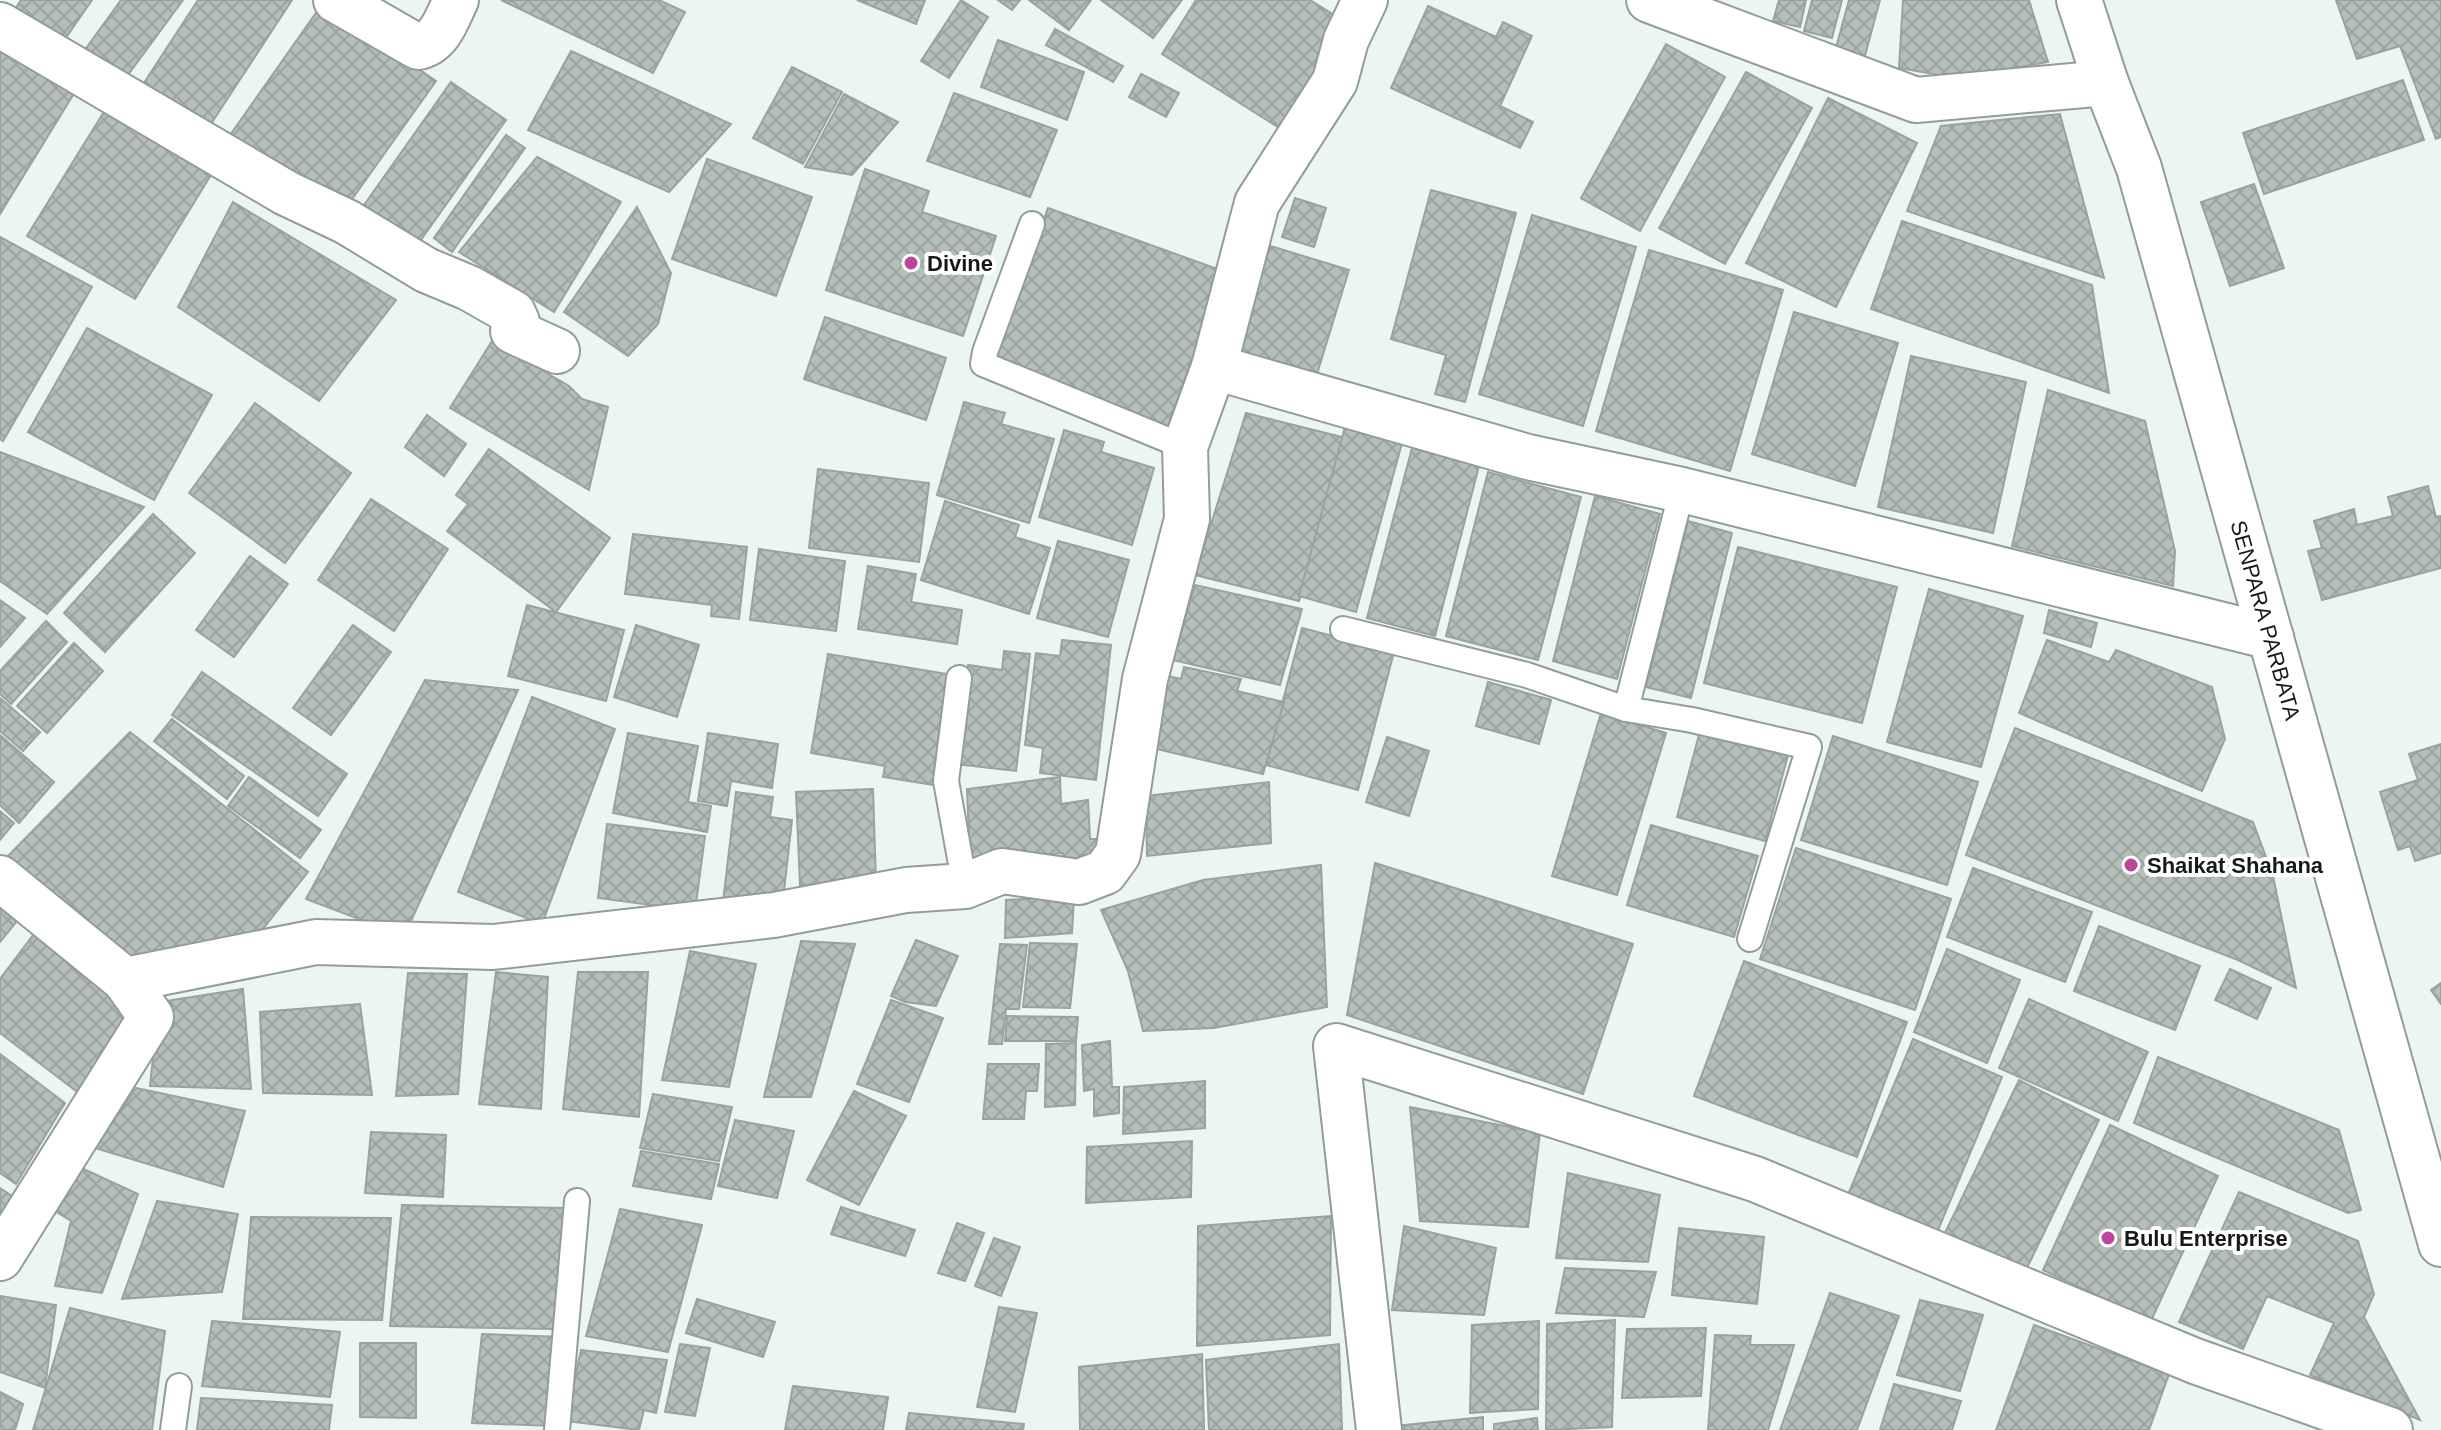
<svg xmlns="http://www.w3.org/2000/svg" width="2441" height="1430" font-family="Helvetica,sans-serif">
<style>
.building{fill:url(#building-cross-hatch);stroke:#99a39d;stroke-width:2}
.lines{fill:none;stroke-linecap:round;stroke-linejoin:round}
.service-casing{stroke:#939d97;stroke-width:28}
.minor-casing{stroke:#939d97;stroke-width:48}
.service{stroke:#fff;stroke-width:24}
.minor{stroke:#fff;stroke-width:44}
.poi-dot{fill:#bc4499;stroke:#fff;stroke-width:3}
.labels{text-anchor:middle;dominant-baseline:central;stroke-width:8;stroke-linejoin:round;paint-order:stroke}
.poi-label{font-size:22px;font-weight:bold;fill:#151917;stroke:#fff;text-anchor:start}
.street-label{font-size:22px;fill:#151917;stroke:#fff}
</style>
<defs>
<pattern id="building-cross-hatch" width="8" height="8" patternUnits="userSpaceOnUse" patternTransform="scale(2)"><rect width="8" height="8" fill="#b5bfb9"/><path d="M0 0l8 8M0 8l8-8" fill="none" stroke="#9ba49e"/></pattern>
</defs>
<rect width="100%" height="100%" fill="#ebf6f0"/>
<g class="building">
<polygon points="21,0 92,0 65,39 14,11"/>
<polygon points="121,0 183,0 119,87 79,58"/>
<polygon points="198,0 292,0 209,127 142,86"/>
<polygon points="501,0 659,0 685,12 653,73"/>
<polygon points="857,0 925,0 916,24"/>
<polygon points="961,0 988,17 949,78 921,61"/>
<polygon points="998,0 1020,0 1012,10"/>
<polygon points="1029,0 1091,0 1069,30"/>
<polygon points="1101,0 1182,0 1153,38"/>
<polygon points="1196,0 1310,0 1347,23 1281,129 1162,54"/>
<polygon points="1779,0 1806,0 1800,27 1773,21"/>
<polygon points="1812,0 1842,0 1832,38 1804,31"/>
<polygon points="1849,0 1880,0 1863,63 1834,55"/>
<polygon points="1903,0 2029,0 2048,62 1956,78 1899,68"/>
<polygon points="2336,0 2441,0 2441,137 2436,139 2400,46 2357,59"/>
<polygon points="323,3 436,81 340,216 228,138"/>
<polygon points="1428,6 1496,37 1503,22 1532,36 1500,106 1533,122 1520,148 1391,88"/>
<polygon points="1055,29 1123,66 1113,82 1046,45"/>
<polygon points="7,39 81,82 0,214 0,51"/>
<polygon points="998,40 1084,72 1067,120 981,87"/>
<polygon points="1666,44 1725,77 1640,231 1581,198"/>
<polygon points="571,51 731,124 669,192 528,130"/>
<polygon points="792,67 842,92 803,164 753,138"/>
<polygon points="1746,72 1812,108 1725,264 1659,228"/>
<polygon points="1141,74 1179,93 1166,117 1129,97"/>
<polygon points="2403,80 2424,140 2264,194 2243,133"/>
<polygon points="451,82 506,120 418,244 364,205"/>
<polygon points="954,93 1057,130 1030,197 927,161"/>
<polygon points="844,94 898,122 852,175 805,167"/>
<polygon points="1828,98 1917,143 1836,307 1746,263"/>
<polygon points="110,102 217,165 135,299 27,236"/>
<polygon points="2060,114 2104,278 1907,211 1941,126"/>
<polygon points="506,135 525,148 452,252 434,238"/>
<polygon points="537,157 621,202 554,312 459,252"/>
<polygon points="707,159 812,197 776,296 672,259"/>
<polygon points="865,169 929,191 922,212 996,236 963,336 826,290"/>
<polygon points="2254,184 2284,268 2230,286 2201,202"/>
<polygon points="1431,190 1516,213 1465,402 1435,394 1446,355 1391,339"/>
<polygon points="1295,198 1326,208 1314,247 1282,237"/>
<polygon points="233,202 396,300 319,401 178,307"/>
<polygon points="637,207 671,273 658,324 628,356 564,312"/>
<polygon points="1048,208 1223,271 1168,426 991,363"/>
<polygon points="1532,215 1636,247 1583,426 1479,394"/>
<polygon points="1902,221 2092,285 2109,393 1871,309"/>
<polygon points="0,237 92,287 3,441 0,439"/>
<polygon points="1261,243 1349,270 1313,387 1225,360"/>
<polygon points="1649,250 1783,290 1730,471 1596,431"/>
<polygon points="1794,312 1898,343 1855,486 1752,454"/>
<polygon points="825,317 946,358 926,420 804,379"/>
<polygon points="87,328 212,395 154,500 28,432"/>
<polygon points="492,341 569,386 582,399 608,407 589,490 450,408"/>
<polygon points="1911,356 2026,382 1993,533 1878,507"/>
<polygon points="2048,390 2145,421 2175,551 2173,586 2012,546"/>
<polygon points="964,402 1005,413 1001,424 1054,439 1029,523 937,495"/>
<polygon points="255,403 351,473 285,563 189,493"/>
<polygon points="1246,413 1350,439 1299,601 1195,575"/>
<polygon points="427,415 466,444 444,476 405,447"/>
<polygon points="1345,427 1402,443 1356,612 1299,596"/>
<polygon points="1064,430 1104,442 1101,452 1154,468 1132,545 1039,517"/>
<polygon points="1412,448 1479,466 1435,636 1367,618"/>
<polygon points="489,449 610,538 556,612 447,531 468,504 456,495"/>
<polygon points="0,452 144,507 47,614 0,581"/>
<polygon points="818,469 929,483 919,562 809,548"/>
<polygon points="1488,472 1581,497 1538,660 1446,636"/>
<polygon points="2428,486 2436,517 2441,516 2441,568 2322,600 2308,551 2322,548 2314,521 2354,509 2357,525 2393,516 2388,497"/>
<polygon points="1595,496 1660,514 1617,679 1553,661"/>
<polygon points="371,499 448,549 394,631 318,580"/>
<polygon points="945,501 1019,525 1015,537 1050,548 1029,614 921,580"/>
<polygon points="153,514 195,553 105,652 64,613"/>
<polygon points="1688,521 1732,533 1691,698 1646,687"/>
<polygon points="633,534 747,547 739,619 711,616 712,605 625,594"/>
<polygon points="1058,541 1129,560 1108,637 1037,618"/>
<polygon points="1738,547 1897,587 1862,723 1704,683"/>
<polygon points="759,549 845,561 836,631 750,620"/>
<polygon points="250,556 288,584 234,657 196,630"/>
<polygon points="868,566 916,574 911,602 962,610 957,644 858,629"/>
<polygon points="1195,585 1302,609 1280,685 1173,660"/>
<polygon points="1929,589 2023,616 1981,767 1887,742"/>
<polygon points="0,600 25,618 0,647"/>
<polygon points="527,605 624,630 606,701 508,676"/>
<polygon points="2049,610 2097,623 2091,647 2044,633"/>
<polygon points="46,621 67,642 11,704 0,694 0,671"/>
<polygon points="353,625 391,652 331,735 293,708"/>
<polygon points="636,625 699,645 677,717 614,697"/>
<polygon points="1302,628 1394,652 1358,790 1266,765"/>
<polygon points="1062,640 1111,645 1096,780 1040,773 1043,748 1025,745 1036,653 1060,656"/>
<polygon points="2047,640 2109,662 2116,650 2212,687 2225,739 2202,791 2019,713"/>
<polygon points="74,643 103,671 47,733 17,706"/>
<polygon points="1004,651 1030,654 1016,771 956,764 968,665 1002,670"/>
<polygon points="828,654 953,675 934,785 883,777 885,766 811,753"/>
<polygon points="1184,667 1241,679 1237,691 1284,702 1263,774 1148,747 1168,676 1181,679"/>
<polygon points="202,672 347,774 318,816 172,715"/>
<polygon points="425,680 518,690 404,936 306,899"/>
<polygon points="1488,682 1551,700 1539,744 1476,726"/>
<polygon points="532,697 615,729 542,924 458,892"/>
<polygon points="0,698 40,732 23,751 0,731"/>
<polygon points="1601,713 1666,733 1617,895 1552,876"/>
<polygon points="172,719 244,776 227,799 154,741"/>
<polygon points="2015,728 2253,822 2273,876 2296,988 2238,960 1966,855"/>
<polygon points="1700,731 1788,755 1765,841 1677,817"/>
<polygon points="130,732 308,872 254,940 127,964 1,863"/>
<polygon points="628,733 698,746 688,802 711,806 707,832 613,813"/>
<polygon points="708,733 778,744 772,788 731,781 727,806 698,801"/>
<polygon points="0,735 54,782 19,823 0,805"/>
<polygon points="1833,736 1978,782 1947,885 1801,840"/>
<polygon points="1387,737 1429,751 1409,816 1366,802"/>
<polygon points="2441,744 2441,853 2415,861 2410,846 2398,850 2380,792 2418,780 2409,754"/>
<polygon points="249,777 321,830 300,858 228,806"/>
<polygon points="1060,777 1061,804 1088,800 1090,839 1098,839 1099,855 1063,860 1063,853 970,863 967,789"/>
<polygon points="1269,782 1271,843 1147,856 1146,796"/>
<polygon points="873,789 876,882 800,885 796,792"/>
<polygon points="736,792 773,797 770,817 792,820 782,909 723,902"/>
<polygon points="0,811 14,823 0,840"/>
<polygon points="607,824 705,836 695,911 598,898"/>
<polygon points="1651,825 1758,856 1734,937 1627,905"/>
<polygon points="1796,848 1951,899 1915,1010 1760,959"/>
<polygon points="1375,863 1633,944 1583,1094 1347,1015"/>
<polygon points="1321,865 1327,1007 1214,1028 1143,1031 1128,971 1101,910 1203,880"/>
<polygon points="1973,868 2092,912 2065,982 1947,937"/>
<polygon points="1074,896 1072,933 1005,938 1006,900"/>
<polygon points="0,898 22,915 0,942"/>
<polygon points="2099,926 2200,966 2175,1030 2074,991"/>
<polygon points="34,934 144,1019 84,1097 0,1033 0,979"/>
<polygon points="916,940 958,956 936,1006 905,1002 891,996"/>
<polygon points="801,941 855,944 811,1097 764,1097"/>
<polygon points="1030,943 1077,944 1070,1008 1023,1007"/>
<polygon points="1000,944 1027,945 1019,1009 1006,1009 1002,1044 989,1044"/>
<polygon points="1947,949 2020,980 1987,1063 1914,1032"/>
<polygon points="690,951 756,964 729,1087 662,1080"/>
<polygon points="1744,961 1907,1022 1857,1157 1694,1096"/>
<polygon points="2230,969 2271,988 2257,1019 2215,1000"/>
<polygon points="496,972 548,977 541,1109 479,1104"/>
<polygon points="578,972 648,972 639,1117 563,1109"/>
<polygon points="408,973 467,974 458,1094 396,1096"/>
<polygon points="2441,983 2441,1004 2431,990"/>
<polygon points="243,989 251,1089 150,1086 159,1002"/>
<polygon points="2029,999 2148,1052 2118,1121 1999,1068"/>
<polygon points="891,1000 943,1018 909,1102 857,1084"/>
<polygon points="360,1004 372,1095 263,1093 260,1012"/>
<polygon points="1007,1016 1078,1017 1076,1041 1005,1041"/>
<polygon points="1913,1039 2002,1077 1936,1235 1847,1197"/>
<polygon points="1110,1041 1112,1087 1119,1087 1119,1113 1094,1116 1094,1089 1084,1091 1082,1045"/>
<polygon points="1076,1043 1075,1105 1045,1107 1046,1044"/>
<polygon points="0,1054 65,1103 16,1184 0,1173"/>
<polygon points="2158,1057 2339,1130 2361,1210 2348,1213 2134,1123"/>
<polygon points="988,1064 1039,1064 1037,1091 1026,1091 1024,1119 983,1119"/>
<polygon points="2019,1080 2099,1120 2022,1278 1942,1239"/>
<polygon points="1205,1081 1205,1128 1123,1134 1124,1087"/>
<polygon points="136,1088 245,1111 223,1187 95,1148"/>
<polygon points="854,1091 906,1116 859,1205 807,1180"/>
<polygon points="653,1094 732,1107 719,1161 640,1148"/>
<polygon points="1410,1107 1540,1133 1528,1227 1420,1221"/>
<polygon points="735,1120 794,1131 777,1198 718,1186"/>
<polygon points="2110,1125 2218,1176 2151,1321 2043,1270"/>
<polygon points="371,1132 446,1135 443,1197 365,1193"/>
<polygon points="1192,1141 1191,1197 1086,1203 1087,1147"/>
<polygon points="641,1151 719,1164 711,1199 633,1186"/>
<polygon points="77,1166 138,1194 102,1293 55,1286 71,1221 50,1208"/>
<polygon points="1568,1173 1660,1195 1648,1262 1556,1258"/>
<polygon points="0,1188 24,1204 0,1240"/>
<polygon points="2239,1192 2358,1241 2374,1294 2364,1317 2420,1420 2310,1375 2334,1323 2267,1296 2243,1349 2179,1322"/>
<polygon points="157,1201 238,1214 222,1292 122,1299"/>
<polygon points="402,1205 567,1208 556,1329 390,1326"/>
<polygon points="841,1207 915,1230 905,1256 831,1234"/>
<polygon points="620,1209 702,1225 668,1352 586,1336"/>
<polygon points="1331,1216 1330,1335 1197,1346 1198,1226"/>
<polygon points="251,1217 391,1218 382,1320 243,1319"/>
<polygon points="957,1223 984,1233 965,1281 938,1273"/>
<polygon points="1404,1226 1496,1248 1484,1315 1392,1310"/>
<polygon points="1679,1228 1764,1237 1757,1304 1672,1295"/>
<polygon points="994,1238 1020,1247 1001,1296 975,1286"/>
<polygon points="1565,1268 1656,1272 1644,1317 1556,1313"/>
<polygon points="1830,1293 1899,1316 1857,1430 1780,1430"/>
<polygon points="0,1296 56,1305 45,1388 0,1372"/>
<polygon points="697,1299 775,1322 763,1357 686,1333"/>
<polygon points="1920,1300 1983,1315 1960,1391 1897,1375"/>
<polygon points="999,1307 1037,1313 1015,1412 977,1407"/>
<polygon points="70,1308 165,1331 152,1430 33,1430"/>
<polygon points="1615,1320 1612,1427 1546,1430 1547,1324"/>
<polygon points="212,1321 340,1332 330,1397 202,1386"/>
<polygon points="1539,1321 1538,1409 1470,1413 1472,1325"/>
<polygon points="2034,1325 2169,1374 2149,1430 1996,1430"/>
<polygon points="1706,1328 1701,1396 1622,1398 1627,1329"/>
<polygon points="482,1334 564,1337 553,1426 472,1423"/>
<polygon points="1715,1335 1751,1336 1750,1345 1794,1345 1768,1430 1708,1430"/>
<polygon points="360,1343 416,1343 416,1418 360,1417"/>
<polygon points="680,1344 710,1348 695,1416 665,1412"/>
<polygon points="1339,1344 1342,1430 1209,1430 1206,1360"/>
<polygon points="581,1350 667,1360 656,1413 644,1410 639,1430 566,1421"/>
<polygon points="1202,1354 1204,1430 1080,1430 1079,1367"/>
<polygon points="1894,1384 1961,1401 1952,1430 1880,1430"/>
<polygon points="793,1386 888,1397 883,1430 785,1430"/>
<polygon points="0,1392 23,1404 15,1430 0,1430"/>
<polygon points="201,1398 332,1405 329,1430 197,1430"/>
<polygon points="909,1413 1024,1424 1023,1430 906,1430"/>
<polygon points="1483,1417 1483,1430 1395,1430 1395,1426"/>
<polygon points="1537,1418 1538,1430 1494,1430 1494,1424"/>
</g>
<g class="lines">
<g class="service-casing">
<g id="service">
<polyline points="1032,224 985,352 983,364 1185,447"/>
<polyline points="1682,490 1626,709 1692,720 1809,747 1750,939"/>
<polyline points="1343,629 1527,675 1626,709"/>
<polyline points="959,678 946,781 965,886"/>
<polyline points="173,1430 179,1386"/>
<polyline points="557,1430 577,1201"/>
</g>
</g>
<g class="minor-casing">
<g id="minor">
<path d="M336,0L418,47C440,43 447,18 456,0"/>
<polyline points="1649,0 1916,100 2106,83"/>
<path id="s1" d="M2079,0L2106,83L2139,168L2441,1244"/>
<polyline points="0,25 286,193 347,222 426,270 469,288 513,313 517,322 513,331 557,351"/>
<polyline points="1214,367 1528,457 1682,490 2271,637"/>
<polyline points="0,878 125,980 316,942 493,947 774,915 906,890 965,886 1002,871 1079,882 1105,872 1118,854 1145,679 1187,519 1185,447 1214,367 1257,203 1335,81 1346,40 1365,0"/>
<polyline points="0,1258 151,1017 125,980"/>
<polyline points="1379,1430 1336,1046 1755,1179 2195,1361 2390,1430"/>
</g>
</g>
<use href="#service" class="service"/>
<use href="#minor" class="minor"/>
</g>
<g class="poi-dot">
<circle cx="911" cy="263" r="8"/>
<circle cx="2131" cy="865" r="8"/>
<circle cx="2108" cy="1238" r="8"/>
</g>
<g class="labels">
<g class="poi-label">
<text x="927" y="263">Divine</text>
<text x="2147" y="865">Shaikat Shahana</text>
<text x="2124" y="1238">Bulu Enterprise</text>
</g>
<g class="street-label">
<text stroke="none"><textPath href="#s1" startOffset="648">SENPARA PARBATA</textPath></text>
</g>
</g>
</svg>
